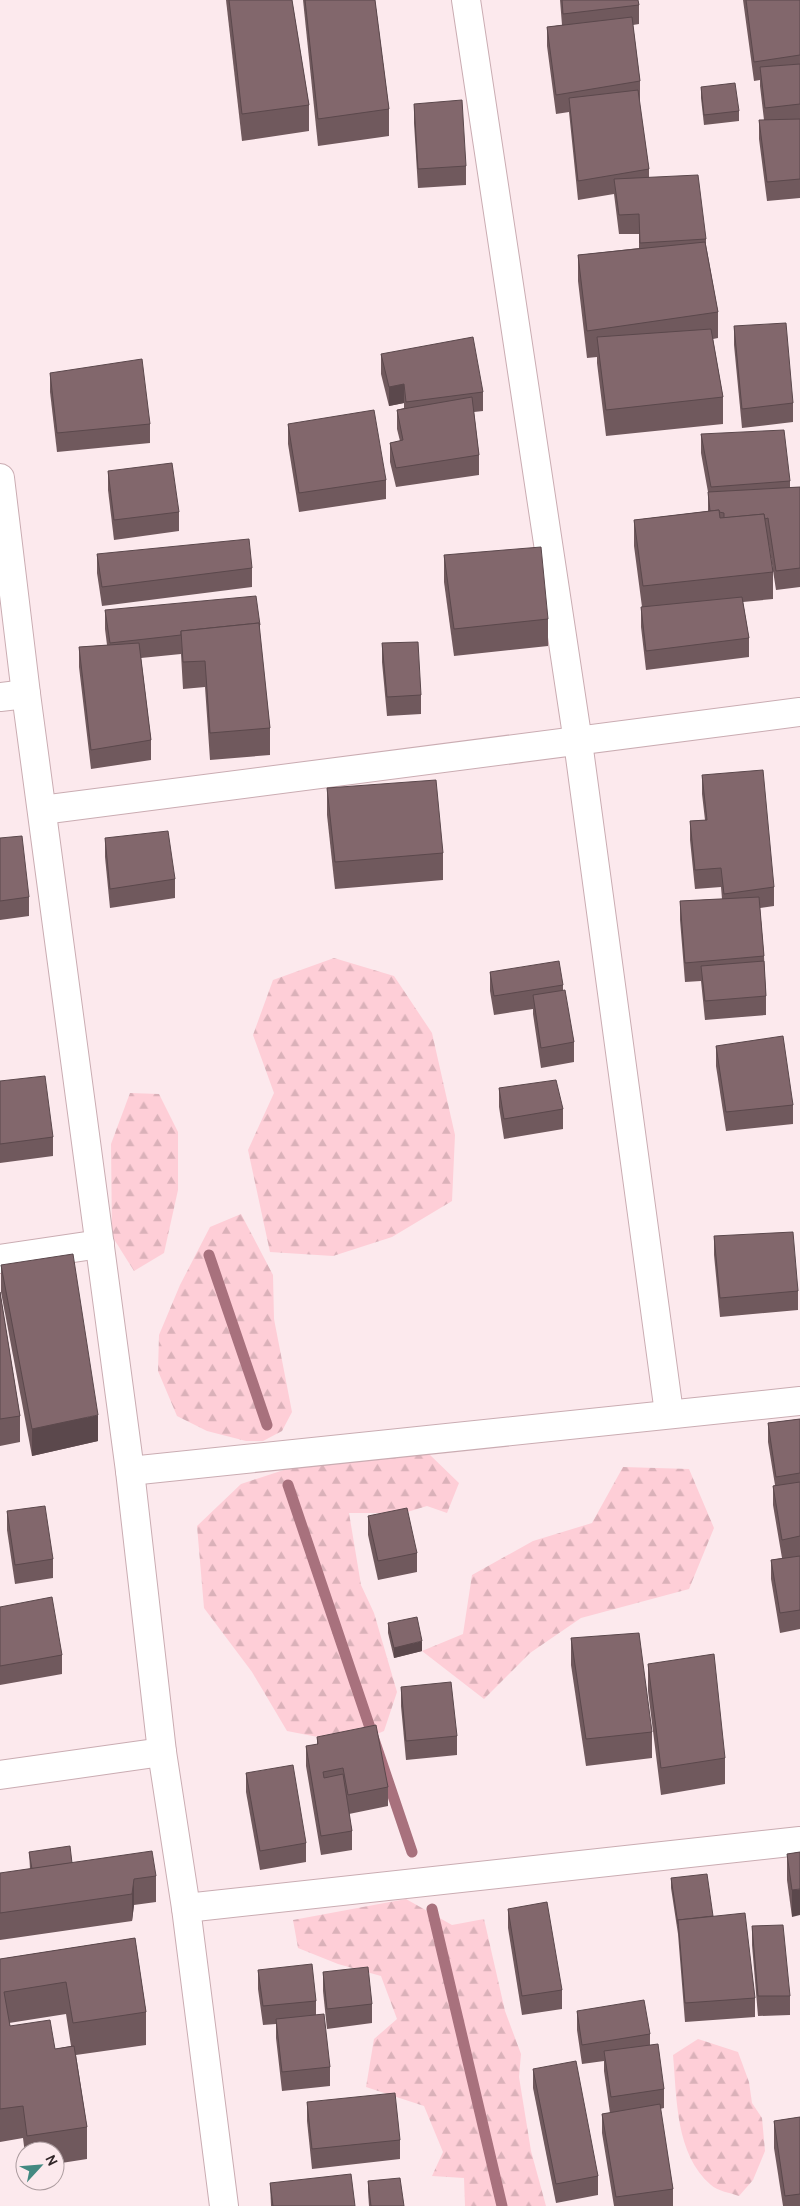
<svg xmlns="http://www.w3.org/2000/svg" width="800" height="2206" font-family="Cabin,sans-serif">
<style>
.forest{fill:url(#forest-firs)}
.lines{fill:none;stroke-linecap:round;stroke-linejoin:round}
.stream{stroke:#a8717d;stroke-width:11}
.minor-casing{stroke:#caacb2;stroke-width:30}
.minor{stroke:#fff;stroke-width:28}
.wall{fill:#70595d;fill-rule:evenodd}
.shaded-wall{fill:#5b484c}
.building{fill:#82676c;stroke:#5b484c}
</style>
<defs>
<pattern id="forest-firs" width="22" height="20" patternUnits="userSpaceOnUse" patternTransform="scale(1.25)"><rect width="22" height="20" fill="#feced7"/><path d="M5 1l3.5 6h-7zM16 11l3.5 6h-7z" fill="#dab1b9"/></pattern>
</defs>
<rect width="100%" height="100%" fill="#fce9ed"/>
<g class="forest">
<polygon points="334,958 394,976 432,1033 455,1135 452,1201 392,1237 333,1256 270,1252 248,1150 274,1093 253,1035 273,980"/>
<polygon points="130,1093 159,1094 178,1132 178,1190 164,1253 134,1271 112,1236 111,1144"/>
<polygon points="241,1214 273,1275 274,1319 292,1412 282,1431 263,1441 246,1441 207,1431 177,1416 158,1371 159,1335 180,1285 210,1227"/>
<polygon points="429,1454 459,1483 447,1513 427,1506 404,1513 349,1513 361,1585 374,1613 397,1692 384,1731 354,1744 287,1731 252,1672 204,1608 197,1526 241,1484 293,1467"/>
<polygon points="623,1467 689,1469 714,1528 689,1589 581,1618 530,1653 484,1699 422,1651 463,1634 472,1575 533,1541 592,1523"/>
<polygon points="406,1899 452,1925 484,1919 505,2011 521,2054 519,2077 531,2151 546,2206 465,2206 464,2178 432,2176 443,2152 424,2106 366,2087 374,2039 397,2019 381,1976 338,1964 298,1948 293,1920"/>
<path d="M698,2039L738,2052L749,2082L752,2103L762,2118L765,2151L753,2180L739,2196C731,2193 717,2191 711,2185C675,2154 677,2098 673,2055Z"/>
</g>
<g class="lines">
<g class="stream">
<polyline points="209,1255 267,1425"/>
<polyline points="288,1485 412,1852"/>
<polyline points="432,1909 502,2206"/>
</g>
<g class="minor-casing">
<g id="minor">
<polyline points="466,0 578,742 669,1413"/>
<polyline points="0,478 26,694 130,1471 162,1752 186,1908 224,2206"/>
<polyline points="0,697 26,694"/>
<polyline points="42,810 800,712"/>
<polyline points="0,1259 100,1244"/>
<polyline points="130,1471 800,1401"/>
<polyline points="0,1775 162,1752"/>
<polyline points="186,1908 800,1841"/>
</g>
</g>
<use href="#minor" class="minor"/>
</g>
<g class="wall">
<polygon points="226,0 292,0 309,105 309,131 242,141"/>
<polygon points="303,0 375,0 389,109 389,136 318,146"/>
<polygon points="560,0 638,0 639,5 639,24 633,25 640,81 640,100 639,100 649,169 649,177 706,239 706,245 718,312 718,338 713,339 723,397 723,424 606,436 597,363 597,357 587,358 578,281 578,255 639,248 639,234 619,234 614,194 578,200 569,112 556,114 547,46 547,27 562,25"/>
<polygon points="743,0 800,0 800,198 767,201 759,139 759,120 764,120 760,86 760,80 754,81"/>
<polygon points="701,87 739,111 739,121 704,125 701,98"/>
<polygon points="414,104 466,166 466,185 418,188 414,123"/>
<polygon points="734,326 793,403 793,422 742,428 734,345"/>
<polygon points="381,354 483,392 483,411 474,412 479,455 479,475 396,487 390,462 390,443 400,441 397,429 397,410 404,408 404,403 389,406 381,374"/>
<polygon points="50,373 150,424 150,443 57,452 50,392"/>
<polygon points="288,424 386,480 386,499 299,512 288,444"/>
<polygon points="701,434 790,481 790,487 800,487 800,587 776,590 768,538 773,572 773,599 743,602 749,638 749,657 646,670 641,627 641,607 642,607 634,546 634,520 708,511 708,492 701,453"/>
<polygon points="108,471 179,512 179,531 114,540 108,490"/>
<polygon points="97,554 252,568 252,587 102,606 97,573"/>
<polygon points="444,555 548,619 548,646 454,656 444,582"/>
<polygon points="105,610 260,625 260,638 270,728 270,755 210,760 205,687 183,689 181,654 141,658 151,740 151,760 91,769 79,667 79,647 107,645 105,629"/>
<polygon points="382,643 421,695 421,714 387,716 382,662"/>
<polygon points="702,775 774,887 774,906 760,908 764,956 766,996 766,1015 705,1020 701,981 685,982 680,920 680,901 722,899 721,887 695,889 690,840 690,821 705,820 702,794"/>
<polygon points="327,788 443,853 443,880 335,889 327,815"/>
<polygon points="0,838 29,897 29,916 0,920"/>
<polygon points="105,838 175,879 175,898 110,908 105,857"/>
<polygon points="490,972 563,985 563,990 574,1042 574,1062 541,1068 533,1014 533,1009 494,1015 490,991"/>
<polygon points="716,1046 793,1105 793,1124 726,1131 716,1066"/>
<polygon points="0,1081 53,1137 53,1156 0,1163"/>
<polygon points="499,1088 563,1109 563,1129 504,1139 499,1107"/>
<polygon points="714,1236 798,1291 798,1310 720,1317 714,1255"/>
<polygon points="1,1265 98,1441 32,1456 1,1292"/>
<polygon points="0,1292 20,1416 20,1442 0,1446"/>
<polygon points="800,1419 800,1629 780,1633 771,1579 771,1560 782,1558 773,1505 773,1486 775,1485 768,1442 768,1423"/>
<polygon points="7,1511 53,1559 53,1578 15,1584 7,1530"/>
<polygon points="368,1516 417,1553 417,1572 378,1580 368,1535"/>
<polygon points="0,1607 62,1655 62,1674 0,1685"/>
<polygon points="388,1623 422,1651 394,1658 388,1633"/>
<polygon points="571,1638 652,1732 652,1758 586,1766 571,1665"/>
<polygon points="648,1664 725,1758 725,1784 661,1795 648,1691"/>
<polygon points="401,1687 457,1736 457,1755 406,1760 401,1706"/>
<polygon points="317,1737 388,1787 388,1806 349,1814 352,1831 352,1850 321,1855 306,1766 306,1746 317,1745"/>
<polygon points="246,1773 306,1843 306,1862 260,1870 246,1792"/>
<polygon points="29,1852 72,1863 156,1876 156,1902 134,1905 132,1921 0,1940 0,1874 30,1869"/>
<polygon points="800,1852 792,1917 787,1880 787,1854"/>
<polygon points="671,1878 713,1916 755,1998 755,2017 685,2022 678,1934 671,1888"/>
<polygon points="508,1909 562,1990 562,2009 522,2015 508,1928"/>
<polygon points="752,1926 790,1996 790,2015 758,2016 752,1945"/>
<path d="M135,1938L146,2012V2045L76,2055L87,2127V2159L55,2164V2151H25V2154L23,2138L0,2142V1959ZM66,2014L71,2046L55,2049L10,2026L9,2023Z"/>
<polygon points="258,1970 316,2001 316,2015 330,2067 330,2086 282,2091 276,2038 276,2024 263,2025 258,1989"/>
<polygon points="323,1972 372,2004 372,2023 327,2029 323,1991"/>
<polygon points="577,2011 650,2034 650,2045 664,2089 664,2108 660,2109 673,2189 673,2206 614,2206 602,2133 602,2114 610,2113 604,2071 604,2061 582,2064 577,2030"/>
<polygon points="533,2069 598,2176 598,2195 556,2203 533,2088"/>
<polygon points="307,2102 400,2140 400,2159 312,2169 307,2121"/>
<polygon points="800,2117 800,2206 783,2206 774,2148 774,2121"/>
<polygon points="368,2181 404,2206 369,2206 368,2191"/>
<polygon points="270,2183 355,2206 271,2206"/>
</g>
<g class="shaded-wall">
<polygon points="404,384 404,403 389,406 389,387"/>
<polygon points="98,1415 98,1441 32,1456 32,1429"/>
<polygon points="422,1641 422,1651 394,1658 394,1648"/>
<polygon points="134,1879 134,1905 132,1921 132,1894"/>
<polygon points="800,1889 800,1915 792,1917 792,1890"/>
</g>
<g class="building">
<polygon points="229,0 292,0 309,105 242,114"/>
<polygon points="305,0 375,0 389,109 318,119"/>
<polygon points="562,0 638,0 639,5 563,14"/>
<polygon points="746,0 800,0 800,55 754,62"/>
<polygon points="632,17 640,81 556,95 547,27"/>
<polygon points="800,64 800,104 765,108 760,67"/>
<polygon points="735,83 739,111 704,115 701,87"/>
<polygon points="638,90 649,169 578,181 569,98"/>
<polygon points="462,100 466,166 418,169 414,104"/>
<polygon points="800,119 800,179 767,182 759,120"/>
<polygon points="698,175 706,239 640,243 639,214 619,215 614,179"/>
<polygon points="705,242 718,312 587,331 578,255"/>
<polygon points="786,323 793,403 742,409 734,326"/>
<polygon points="711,329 723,397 606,410 597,337"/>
<polygon points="473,337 483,392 406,402 404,384 389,387 381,354"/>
<polygon points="142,359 150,424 57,433 50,373"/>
<polygon points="472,397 479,455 396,468 390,443 403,440 397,410"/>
<polygon points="374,410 386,480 299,493 288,424"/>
<polygon points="784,430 790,481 711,487 701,434"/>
<polygon points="172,463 179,512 114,520 108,471"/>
<polygon points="800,487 800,568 776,571 768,518 765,519 764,514 724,518 724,513 719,512 719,510 710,511 708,492"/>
<polygon points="719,510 720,518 764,514 773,572 643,586 634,520"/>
<polygon points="249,539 252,568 102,587 97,554"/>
<polygon points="541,547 548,619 454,629 444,555"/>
<polygon points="256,596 260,625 259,625 259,623 181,631 181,635 110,643 105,610"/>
<polygon points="742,597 749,638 646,651 641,607"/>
<polygon points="259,623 270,728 210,733 205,661 183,662 181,631"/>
<polygon points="418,642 421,695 387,697 382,643"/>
<polygon points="139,643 151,740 91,750 79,647"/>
<polygon points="763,770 774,887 724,894 721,868 695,870 690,821 707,820 702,775"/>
<polygon points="436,780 443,853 335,862 327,788"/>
<polygon points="168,831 175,879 110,889 105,838"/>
<polygon points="22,836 29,897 0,901 0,838"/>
<polygon points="759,897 764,956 685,963 680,901"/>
<polygon points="559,961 563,985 494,996 490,972"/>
<polygon points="764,961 766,996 705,1001 701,966"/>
<polygon points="565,990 574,1042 541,1048 533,995"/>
<polygon points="783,1036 793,1105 726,1112 716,1046"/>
<polygon points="45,1076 53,1137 0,1144 0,1081"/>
<polygon points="556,1080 563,1109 504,1119 499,1088"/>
<polygon points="793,1232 798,1291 720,1298 714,1236"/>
<polygon points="73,1254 98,1415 32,1429 1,1265"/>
<polygon points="0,1292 20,1416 0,1419"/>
<polygon points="800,1419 800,1473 776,1477 768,1423"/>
<polygon points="800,1482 800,1536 782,1540 773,1486"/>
<polygon points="45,1506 53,1559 15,1565 7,1511"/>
<polygon points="407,1508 417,1553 378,1561 368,1516"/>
<polygon points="800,1556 800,1610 780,1613 771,1560"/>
<polygon points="52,1597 62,1655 0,1666 0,1607"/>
<polygon points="417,1617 422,1641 394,1648 388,1623"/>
<polygon points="639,1633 652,1732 586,1739 571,1638"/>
<polygon points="714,1654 725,1758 661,1768 648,1664"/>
<polygon points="451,1682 457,1736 406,1741 401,1687"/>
<polygon points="376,1725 388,1787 348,1795 343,1768 323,1772 324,1778 343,1774 352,1831 321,1836 306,1746 318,1744 317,1737"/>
<polygon points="293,1765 306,1843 260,1851 246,1773"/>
<polygon points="70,1846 72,1863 32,1869 29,1852"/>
<polygon points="152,1851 156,1876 134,1879 132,1894 0,1913 0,1873"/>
<polygon points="800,1852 800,1889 792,1890 787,1854"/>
<polygon points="707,1874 713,1916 678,1920 678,1924 671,1878"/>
<polygon points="547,1902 562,1990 522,1996 508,1909"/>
<polygon points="745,1913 755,1998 685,2003 678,1920"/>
<polygon points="783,1925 790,1996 758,1996 752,1926"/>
<polygon points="135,1938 146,2012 73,2023 66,1982 4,1992 10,2026 50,2020 55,2049 74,2046 87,2127 27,2136 23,2106 0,2109 0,1959"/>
<polygon points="312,1964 316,2001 263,2006 258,1970"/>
<polygon points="368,1967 372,2004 327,2009 323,1972"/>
<polygon points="644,2000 650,2034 582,2045 577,2011"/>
<polygon points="324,2014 330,2067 282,2072 276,2019"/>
<polygon points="658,2044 664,2089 611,2097 604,2051"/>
<polygon points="576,2061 598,2176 556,2184 533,2069"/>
<polygon points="395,2093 400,2140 312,2149 307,2102"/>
<polygon points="660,2104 673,2189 616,2197 602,2114"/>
<polygon points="800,2117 800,2194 785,2196 774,2121"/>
<polygon points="351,2174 355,2206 273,2206 270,2183"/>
<polygon points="400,2178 404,2206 371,2206 368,2181"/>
</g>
<g transform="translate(40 2166) rotate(64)"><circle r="24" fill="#fce9ed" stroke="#ab9b9e"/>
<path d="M0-4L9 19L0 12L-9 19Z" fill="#438981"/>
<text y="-8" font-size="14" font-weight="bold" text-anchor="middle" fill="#312628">N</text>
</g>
</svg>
